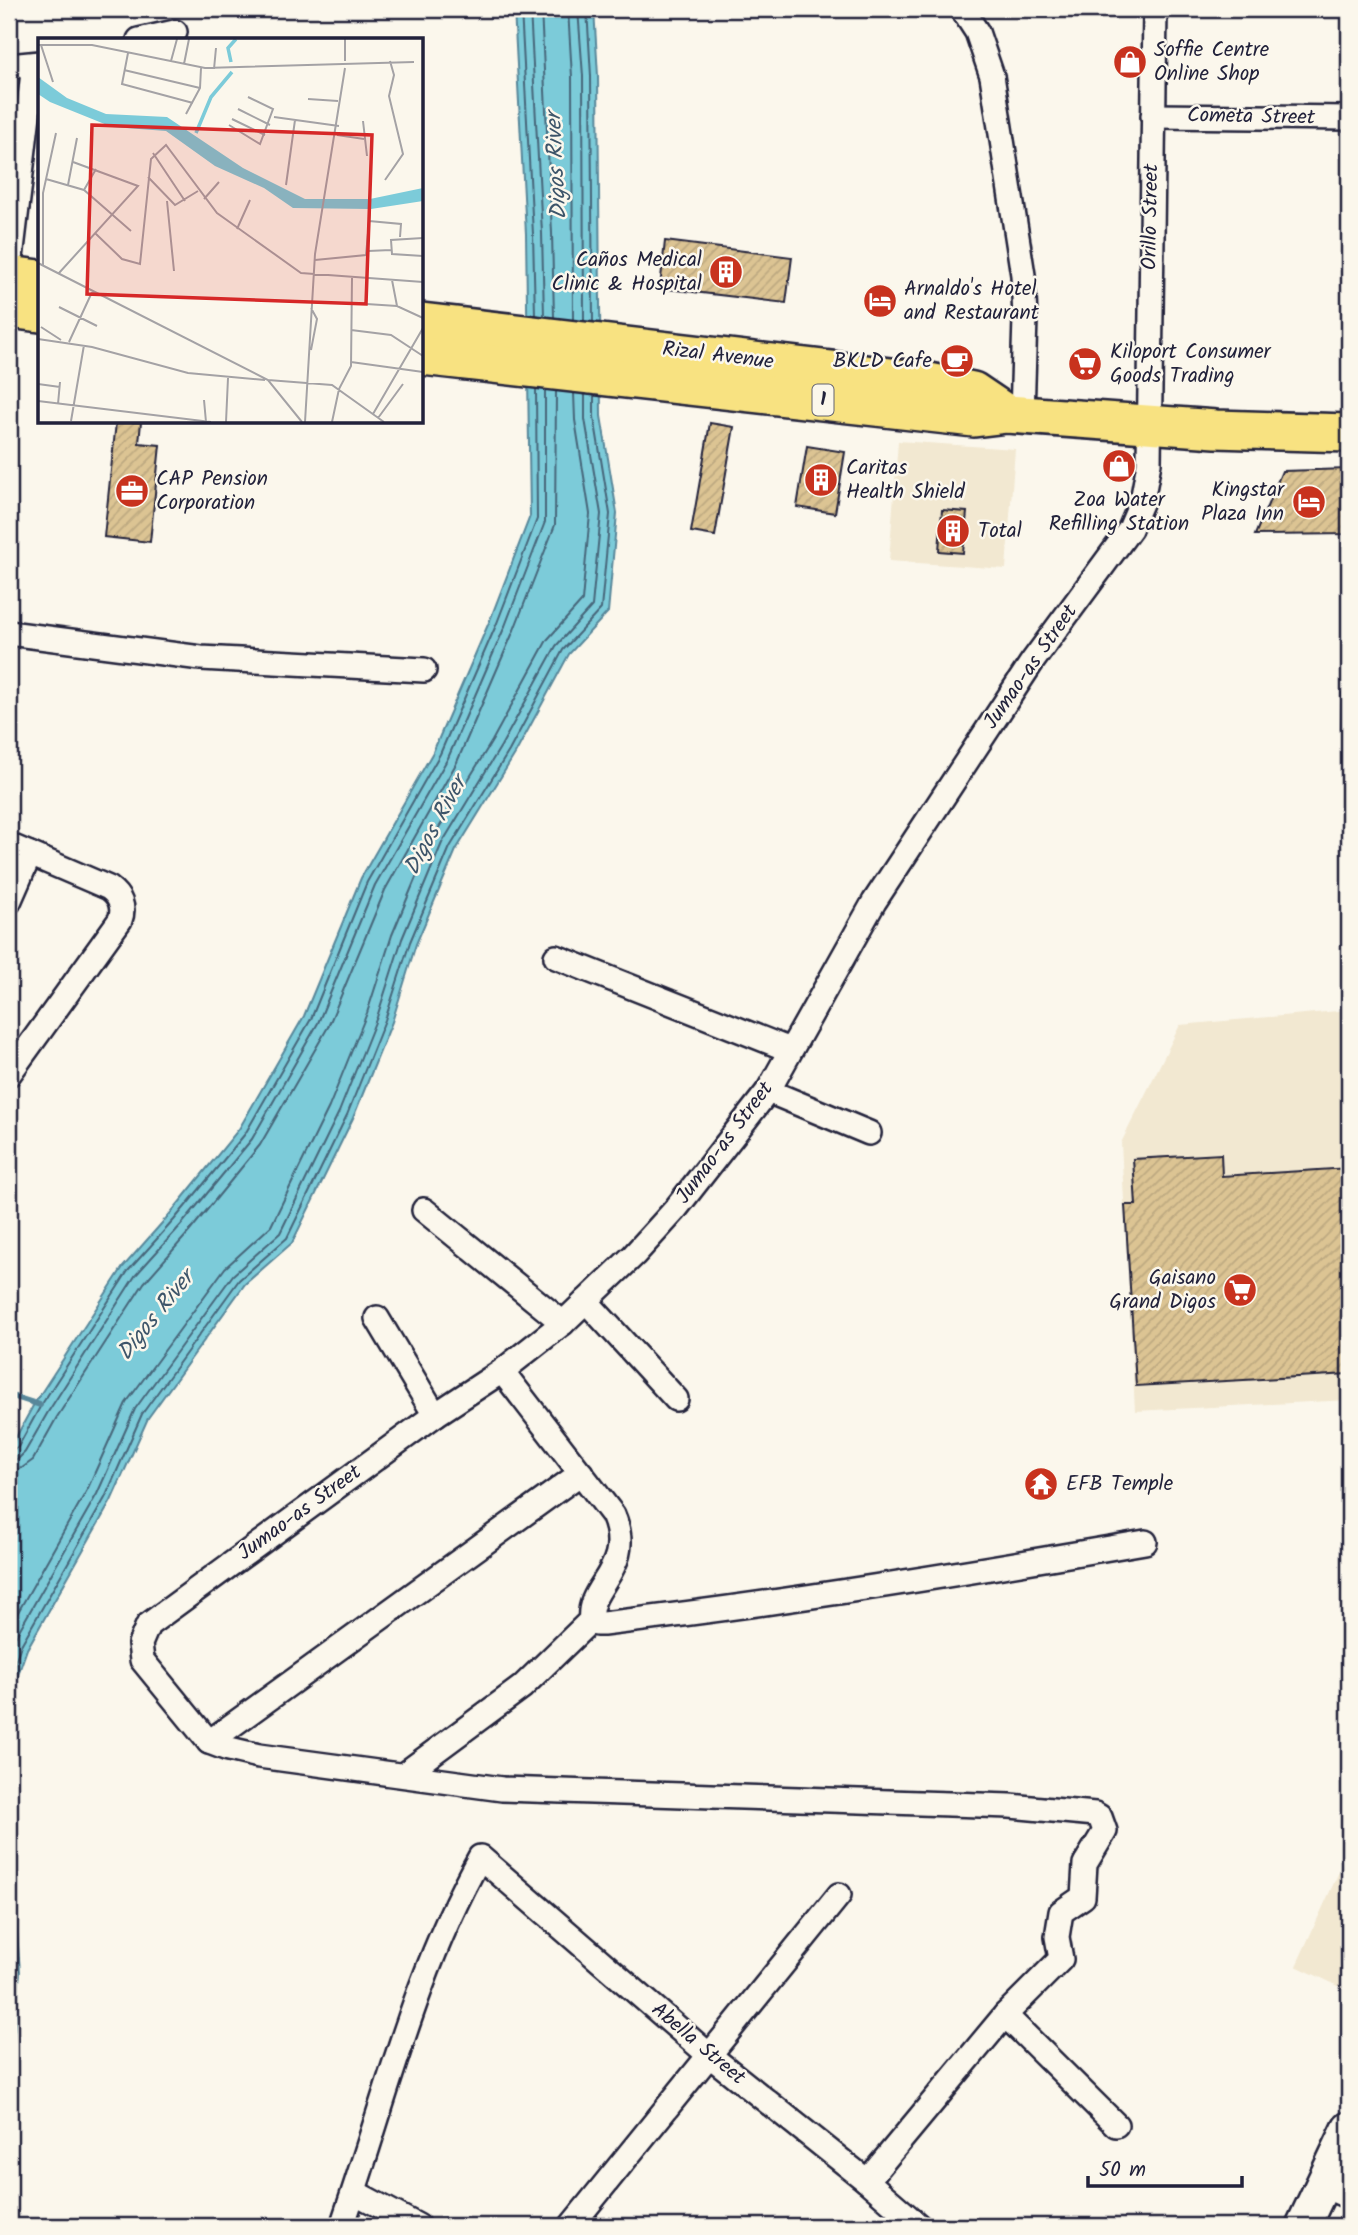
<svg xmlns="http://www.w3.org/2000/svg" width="1358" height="2235" font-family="Kalam,sans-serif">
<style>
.built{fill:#f2e8d1}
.water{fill:#7ccbd9;stroke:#58879a;stroke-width:2}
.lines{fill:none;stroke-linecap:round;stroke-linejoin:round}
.shore{stroke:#46667a;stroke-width:2}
.stream{stroke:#58879a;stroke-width:6}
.building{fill:url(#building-hatch);stroke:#22223b;stroke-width:2}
.minor-casing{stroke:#22223b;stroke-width:28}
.secondary-casing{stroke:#22223b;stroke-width:38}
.primary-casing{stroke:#22223b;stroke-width:42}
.minor{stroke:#fbf7ec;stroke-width:23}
.secondary{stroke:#fbf7ec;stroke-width:33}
.primary{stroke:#f8e281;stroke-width:37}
.labels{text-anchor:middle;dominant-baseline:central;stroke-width:5;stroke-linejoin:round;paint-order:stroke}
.shield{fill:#fbf7ec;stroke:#636270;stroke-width:2}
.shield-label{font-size:19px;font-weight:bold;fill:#22223b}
.poi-label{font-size:21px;fill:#22223b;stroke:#fbf7ec;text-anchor:start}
.street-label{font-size:21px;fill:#22223b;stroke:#fbf7ec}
.water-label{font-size:23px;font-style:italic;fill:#3d556a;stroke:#fbf7ec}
.inset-river{fill:none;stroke:#7ccbd9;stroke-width:3.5}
.inset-road{fill:none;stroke:#a4a2a5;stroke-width:2}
.view{fill:#d62828;fill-opacity:0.15;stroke:#d62828;stroke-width:3.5}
.inset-edge{fill:none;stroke:#22223b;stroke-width:3.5}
</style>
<defs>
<pattern id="building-hatch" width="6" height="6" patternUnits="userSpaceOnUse" patternTransform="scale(1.75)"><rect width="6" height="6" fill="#dcc493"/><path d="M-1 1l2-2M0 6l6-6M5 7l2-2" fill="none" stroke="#bca880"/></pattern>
</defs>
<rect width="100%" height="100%" fill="#fbf7ec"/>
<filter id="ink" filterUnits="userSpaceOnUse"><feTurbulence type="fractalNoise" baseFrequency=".0143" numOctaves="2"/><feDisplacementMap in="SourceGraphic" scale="14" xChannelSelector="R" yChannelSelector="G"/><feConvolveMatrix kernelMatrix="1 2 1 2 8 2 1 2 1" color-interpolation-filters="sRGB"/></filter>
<g filter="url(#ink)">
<g class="built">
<polygon points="898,441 1015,449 1006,569 889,561"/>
<polygon points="1349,1010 1349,1400 1135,1411 1121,1143 1180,1025"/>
<polygon points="1348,1852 1349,1853 1349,1991 1296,1966"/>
</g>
<g class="water">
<polygon points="514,9 594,9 598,76 601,416 617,513 608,612 569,654 515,754 456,850 416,944 392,1022 353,1118 292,1243 245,1284 148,1418 111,1501 27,1649 9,1700 9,1450 34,1404 123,1267 169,1215 239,1129 304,1016 361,878 433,752 490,620 530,516 526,234"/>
<polygon points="9,1828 20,1972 9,2084"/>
</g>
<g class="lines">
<g class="shore">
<polyline points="521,9 533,234 535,315"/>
<polyline points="530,9 542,233 544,316"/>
<polyline points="541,9 552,233 554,317"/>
<polyline points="568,9 572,77 573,319"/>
<polyline points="578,9 583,76 584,321"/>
<polyline points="587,9 591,76 593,322"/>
<polyline points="9,1451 18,1447 40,1407 128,1271 174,1220 245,1134 311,1019 367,882 440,754 497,623 537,519 536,389"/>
<polyline points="9,1460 18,1459 25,1452 48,1412 135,1276 181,1225 252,1139 318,1023 375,885 448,758 505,626 545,522 545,390"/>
<polyline points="9,1471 22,1468 33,1460 57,1417 144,1283 189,1232 260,1145 328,1027 385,890 457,762 514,630 555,525 556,391"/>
<polyline points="9,1628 87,1490 126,1403 225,1268 271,1226 329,1107 367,1013 392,935 432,839 492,741 547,640 582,601 590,514 575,420 574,393"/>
<polyline points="9,1653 13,1641 97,1494 135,1409 233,1275 280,1233 339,1112 377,1017 402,939 442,843 501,746 556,646 592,606 601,514 585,419 585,395"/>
<polyline points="9,1679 21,1645 105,1498 142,1414 239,1280 287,1238 347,1115 385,1020 410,942 450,847 509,751 563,650 601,609 610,514 594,417 594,396"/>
<polyline points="9,1917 13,1972 9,2017"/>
</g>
<polyline class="stream" points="9,1395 40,1405"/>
</g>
<g class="building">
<polygon points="665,241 792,257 786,303 660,288"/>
<polygon points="116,422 141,422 139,443 160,445 150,542 104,537"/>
<polygon points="710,423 734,427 715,536 691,532"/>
<polygon points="807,446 845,452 835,513 797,507"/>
<polygon points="1349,469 1349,534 1255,535 1282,471"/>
<polygon points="942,510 967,512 963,553 939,551"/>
<polygon points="1342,693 1349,693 1349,729 1341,728"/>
<polygon points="1221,1154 1222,1176 1349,1168 1349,1374 1136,1386 1125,1205 1136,1205 1133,1159"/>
</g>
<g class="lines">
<g class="minor-casing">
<g id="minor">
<polyline points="962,9 977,32 992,76 1023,275 1025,318 1022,415"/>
<polyline points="139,40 175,32"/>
<polyline points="9,66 40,63"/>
<polyline points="1153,116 1349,118"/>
<polyline points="9,275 34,64"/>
<polyline points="9,633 201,658 424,670"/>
<path d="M9,845L109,888C120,896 125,907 120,920L9,1074"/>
<polyline points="9,902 30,854"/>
<polyline points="556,957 790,1050"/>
<polyline points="768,1091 869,1133"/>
<polyline points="424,1210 563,1323"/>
<polyline points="586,1301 676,1399"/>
<polyline points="377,1318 435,1415"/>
<path d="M591,1620L596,1624H603C784,1603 964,1573 1145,1542"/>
<polyline points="209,1742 581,1473"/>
<path d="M403,1775L522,1687L591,1620C586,1585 636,1569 613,1515L502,1371"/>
<polyline points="1005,2015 1116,2125"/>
<polyline points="867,2181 1005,2015 1061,1959 1057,1937 1061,1912 1083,1897 1085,1864 1105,1831 1100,1817 1095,1814 1010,1806 502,1789 259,1756 225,1748 209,1742 142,1660 140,1644 148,1625 435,1415 502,1371 563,1323 634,1255 674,1211 768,1091 874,902 1032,662 1130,529 1142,501 1149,463 1155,9"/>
<polyline points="1322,2185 1349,2197"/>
<polyline points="354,2192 418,2226"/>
<path d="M342,2226C385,2102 415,1973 480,1857L709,2055L867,2181L919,2226"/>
<polyline points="571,2226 839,1895"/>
</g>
</g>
<g class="secondary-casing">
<polyline id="secondary" points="1303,2226 1349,2129"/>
</g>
<g class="primary-casing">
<g id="primary">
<polyline points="9,275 40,279"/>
<polyline points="9,309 40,313"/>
<polyline points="422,322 925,381 973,391 1007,414"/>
<polyline points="422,356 974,418 1007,414 1216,429 1349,433"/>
</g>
</g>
<use href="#minor" class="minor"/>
<use href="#secondary" class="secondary"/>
<use href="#primary" class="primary"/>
</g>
</g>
<defs>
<g id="shop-disc" transform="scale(1.75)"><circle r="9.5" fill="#c8321e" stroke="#fbf7ec"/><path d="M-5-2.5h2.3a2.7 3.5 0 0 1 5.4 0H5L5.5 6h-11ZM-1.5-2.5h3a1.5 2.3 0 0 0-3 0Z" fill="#fff"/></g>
<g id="building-disc" transform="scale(1.75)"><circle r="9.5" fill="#c8321e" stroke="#fbf7ec"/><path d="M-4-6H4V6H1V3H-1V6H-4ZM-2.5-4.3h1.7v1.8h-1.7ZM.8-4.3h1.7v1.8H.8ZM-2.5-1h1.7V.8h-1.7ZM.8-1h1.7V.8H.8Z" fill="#fff"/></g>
<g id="hotel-disc" transform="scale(1.75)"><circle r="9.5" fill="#c8321e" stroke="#fbf7ec"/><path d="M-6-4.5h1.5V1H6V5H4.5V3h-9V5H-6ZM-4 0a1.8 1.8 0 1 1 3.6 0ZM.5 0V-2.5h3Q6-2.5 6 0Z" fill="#fff"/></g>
<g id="cafe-disc" transform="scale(1.75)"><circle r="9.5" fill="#c8321e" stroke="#fbf7ec"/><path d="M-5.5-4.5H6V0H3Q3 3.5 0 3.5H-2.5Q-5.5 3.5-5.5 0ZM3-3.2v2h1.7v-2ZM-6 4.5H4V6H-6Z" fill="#fff"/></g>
<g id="supermarket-disc" transform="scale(1.75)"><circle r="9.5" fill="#c8321e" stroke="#fbf7ec"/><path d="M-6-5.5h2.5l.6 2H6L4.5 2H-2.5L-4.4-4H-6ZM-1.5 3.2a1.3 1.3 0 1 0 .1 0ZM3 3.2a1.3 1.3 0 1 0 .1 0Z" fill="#fff"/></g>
<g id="office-disc" transform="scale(1.75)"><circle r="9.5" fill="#c8321e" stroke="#fbf7ec"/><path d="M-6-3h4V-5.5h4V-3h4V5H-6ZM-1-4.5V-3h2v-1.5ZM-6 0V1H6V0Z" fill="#fff"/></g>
<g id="temple-disc" transform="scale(1.75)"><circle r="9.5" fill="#c8321e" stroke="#fbf7ec"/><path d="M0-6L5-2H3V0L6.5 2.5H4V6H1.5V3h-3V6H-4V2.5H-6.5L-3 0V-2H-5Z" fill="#fff"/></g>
</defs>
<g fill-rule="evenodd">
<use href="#shop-disc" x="1130" y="62"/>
<use href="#building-disc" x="726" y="272"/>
<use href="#hotel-disc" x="880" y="301"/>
<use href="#cafe-disc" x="957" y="361"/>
<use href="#supermarket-disc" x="1085" y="364"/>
<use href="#shop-disc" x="1119" y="466"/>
<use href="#building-disc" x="821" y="480"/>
<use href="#office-disc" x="132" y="491"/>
<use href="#hotel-disc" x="1309" y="502"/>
<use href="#building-disc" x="953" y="531"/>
<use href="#supermarket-disc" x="1240" y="1290"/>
<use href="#temple-disc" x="1041" y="1484"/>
</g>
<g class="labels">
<rect class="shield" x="812.5" y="384.5" width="21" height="31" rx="5"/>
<g class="shield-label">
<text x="823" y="400">1</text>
</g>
<g class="poi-label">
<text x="1154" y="50">Soffie Centre<tspan x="1154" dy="24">Online Shop</tspan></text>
<text x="702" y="260" text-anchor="end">Caños Medical<tspan x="702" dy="24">Clinic &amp; Hospital</tspan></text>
<text x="904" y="289">Arnaldo's Hotel<tspan x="904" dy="24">and Restaurant</tspan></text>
<text x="1110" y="352">Kiloport Consumer<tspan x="1110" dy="24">Goods Trading</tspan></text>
<text x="932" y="361" text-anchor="end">BKLD Cafe</text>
<text x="846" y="468">Caritas<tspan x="846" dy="24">Health Shield</tspan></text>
<text x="156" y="479">CAP Pension<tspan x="156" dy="24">Corporation</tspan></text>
<text x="1284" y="490" text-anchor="end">Kingstar<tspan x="1284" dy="24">Plaza Inn</tspan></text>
<text x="1119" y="500" text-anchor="middle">Zoa Water<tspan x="1119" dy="24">Refilling Station</tspan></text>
<text x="978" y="531">Total</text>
<text x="1216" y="1278" text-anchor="end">Gaisano<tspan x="1216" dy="24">Grand Digos</tspan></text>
<text x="1066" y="1484">EFB Temple</text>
</g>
<g class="street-label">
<text transform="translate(1251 117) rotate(1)">Cometa Street</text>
<text transform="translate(1151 217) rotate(-89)">Orillo Street</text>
<text transform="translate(718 356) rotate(7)">Rizal Avenue</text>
<text transform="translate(1031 667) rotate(-55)">Jumao-as Street</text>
<text transform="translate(725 1143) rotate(-53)">Jumao-as Street</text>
<text transform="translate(300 1513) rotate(-36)">Jumao-as Street</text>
<text transform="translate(698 2044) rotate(40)">Abella Street</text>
</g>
<g class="water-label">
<text transform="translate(557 166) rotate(-93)">Digos River</text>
<text transform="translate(436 826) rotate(-62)">Digos River</text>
<text transform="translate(156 1316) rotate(-51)">Digos River</text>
</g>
</g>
<g transform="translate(38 38)">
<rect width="385" height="385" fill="#fbf7ec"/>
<path d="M0,39L29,60L68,76L129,79L205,130L267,161H332L385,150V163L333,171L255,170L226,150L177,128L128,93L74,89L12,64L0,56Z" fill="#7ccbd9"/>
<path class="inset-river" d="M193,24L190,10L198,1M158,95L173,59L194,34"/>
<path class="inset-road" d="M307,1V23M0,7H54L167,30L376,24M3,7L15,44M90,15L84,46L155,65M133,23L139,1M146,26L151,1M176,31L178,10M86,32L162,50M270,61L300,63M200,71L232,87M148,76L162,50L163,30M236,79L301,88M194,81L227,97M325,83L329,118M191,87L222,106L235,71L210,59M299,97L326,101M115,115L147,163M110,139L137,167L160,153M8,141L46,152L93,193M347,142L365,116L351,58L356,37L352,23M30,147L39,100M248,147L257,82M46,152L58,131M166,161L181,144M129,163L136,233M331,183L363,186L362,199M199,191L212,162M57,195L84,221L102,226L113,121L128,107L179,175L263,235L385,244M385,200L353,202L354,216L385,218M330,213L353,212M277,222L328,217L332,173M0,225L230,342L264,384M5,227V155L18,95M21,235L100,148L35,124M354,242L359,268M313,265L359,268L385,280M21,269L59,288M273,270L279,281L273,312M3,289L23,302M313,292L353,297L385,318M0,301L54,309L150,335L227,342M31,304L55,252M313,324L385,334M230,342L294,347L346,384M0,346L22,349M166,362L168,384M0,363L173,384M20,366L22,344M335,376L385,290M340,380L365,346M33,383L46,307M188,384L190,340M267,384L277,216L307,30M294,384L301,351L313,328L314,240"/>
<path class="view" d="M54,87L334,97L328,266L49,256Z"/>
<rect width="385" height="385" class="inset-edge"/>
</g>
<rect width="1358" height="2235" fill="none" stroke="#fbf7ec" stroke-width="35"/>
<rect x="18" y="18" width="1323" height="2200" fill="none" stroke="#22223b" stroke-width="2.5" filter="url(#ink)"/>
<path d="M1088 2176v10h154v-10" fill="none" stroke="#22223b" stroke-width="3.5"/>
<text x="1099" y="2176" font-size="21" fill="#22223b" stroke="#fbf7ec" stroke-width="5" paint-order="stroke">50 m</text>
</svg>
